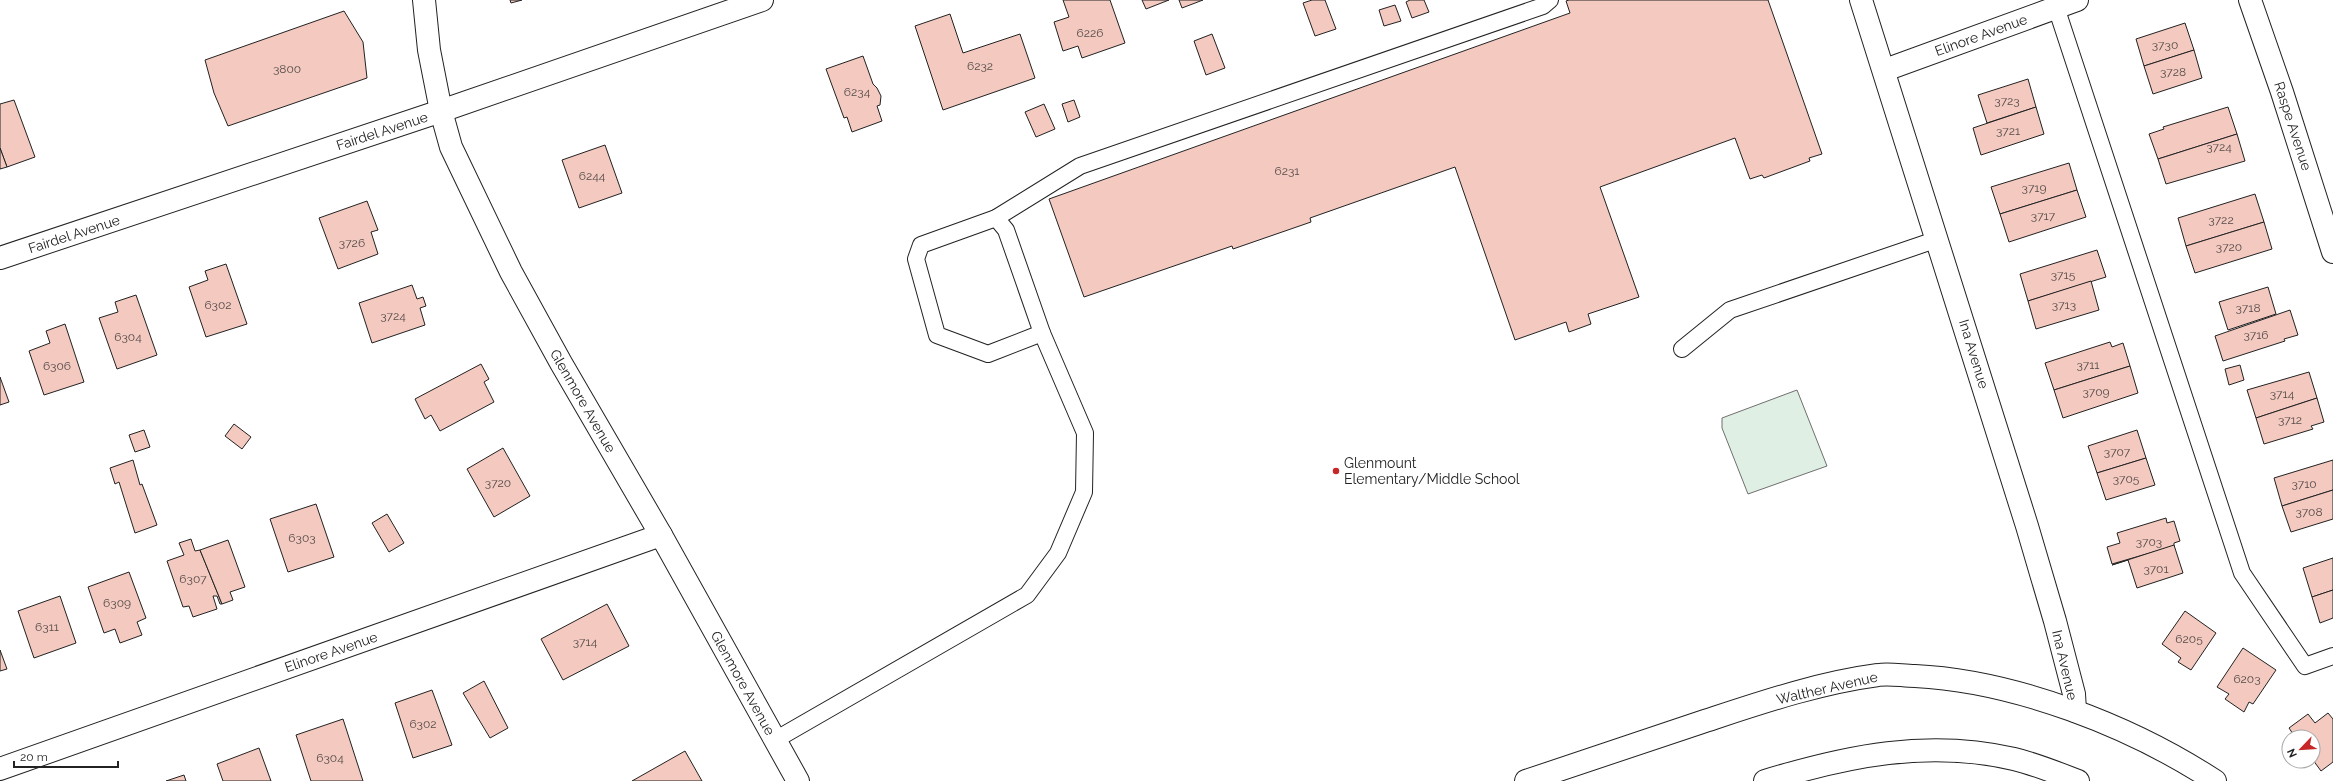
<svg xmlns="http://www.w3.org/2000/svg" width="2333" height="781" font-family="Raleway,sans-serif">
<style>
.green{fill:#e0efe3;stroke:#6f6f6f}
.building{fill:#f3c9c0;stroke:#222}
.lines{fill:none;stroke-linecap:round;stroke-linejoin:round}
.lane-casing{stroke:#222;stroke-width:18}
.street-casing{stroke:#222;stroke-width:24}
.secondary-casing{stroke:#222;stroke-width:24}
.lane{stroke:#fff;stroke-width:16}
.street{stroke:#fff;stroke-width:22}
.secondary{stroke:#fff;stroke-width:22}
.poi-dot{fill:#c62828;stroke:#fff;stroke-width:1.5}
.labels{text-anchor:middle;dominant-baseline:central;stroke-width:3;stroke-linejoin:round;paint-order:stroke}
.number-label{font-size:12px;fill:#564c4a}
.street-label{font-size:14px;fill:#222;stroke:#fff}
.poi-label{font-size:14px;fill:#222;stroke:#fff;text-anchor:start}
</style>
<rect width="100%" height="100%" fill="#fff"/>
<polygon class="green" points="1797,390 1827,466 1748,494 1722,428 1722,418"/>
<g class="building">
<polygon points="510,0 522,0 511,3"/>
<polygon points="1063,0 1110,0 1125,43 1082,58 1078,46 1063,51 1054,22 1069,17"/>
<polygon points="1142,0 1169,0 1146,9"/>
<polygon points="1179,0 1203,0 1182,8"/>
<polygon points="1312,0 1325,0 1336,29 1315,36 1303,3"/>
<polygon points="1410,0 1424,0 1429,12 1412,18 1406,2"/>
<polygon points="1569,0 1768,0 1822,154 1809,158 1810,161 1764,178 1762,175 1750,179 1735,138 1600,187 1639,297 1588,314 1591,324 1569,332 1566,322 1515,340 1455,167 1310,218 1311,222 1233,249 1232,246 1084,297 1049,199 1570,13 1566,1"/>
<polygon points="1395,5 1401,21 1384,26 1379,10"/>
<polygon points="344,11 363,42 367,78 228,126 214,93 205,60"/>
<polygon points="950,14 963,53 1020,34 1035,78 943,110 915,26"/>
<polygon points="2185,23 2194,50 2144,66 2136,39"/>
<polygon points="1212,34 1225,68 1206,75 1194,41"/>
<polygon points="2194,50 2202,78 2153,94 2144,66"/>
<polygon points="863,56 873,84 877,88 881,96 880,105 877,106 882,121 852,132 847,117 844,118 826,69"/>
<polygon points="2028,79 2036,107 1987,123 1978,95"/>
<polygon points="14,100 35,157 7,167 0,148 0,104"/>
<polygon points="1074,100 1080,117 1068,122 1062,104"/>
<polygon points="1044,104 1055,129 1036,137 1025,112"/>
<polygon points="2036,107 2044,134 1981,155 1973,128"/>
<polygon points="2228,107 2237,134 2158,159 2149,134 2164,129 2163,127"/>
<polygon points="2237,134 2245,161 2166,184 2158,159"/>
<polygon points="605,145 622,193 579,208 562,160"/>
<polygon points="0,148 7,167 0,169"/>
<polygon points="2069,163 2077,190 2000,214 1991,187"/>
<polygon points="2077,190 2086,217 2009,242 2000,214"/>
<polygon points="2255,194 2264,222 2186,246 2178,218"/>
<polygon points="367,201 378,230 371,232 378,254 338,269 319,218"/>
<polygon points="2264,222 2272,249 2195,273 2186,246"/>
<polygon points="2097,250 2106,277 2028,301 2020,274"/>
<polygon points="226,264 247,324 206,337 189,287 208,280 205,271"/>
<polygon points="2091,281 2099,310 2036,329 2028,301"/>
<polygon points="412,285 417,299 423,297 426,306 420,308 425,325 372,343 359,303"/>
<polygon points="2268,287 2276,314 2228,330 2219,302"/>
<polygon points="136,295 157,355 117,369 99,318 118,312 115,302"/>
<polygon points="2290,310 2298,335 2284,339 2285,341 2223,361 2215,336"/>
<polygon points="65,324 84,382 44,395 29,351 50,343 46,331"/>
<polygon points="2110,342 2112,347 2123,343 2130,366 2054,390 2045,363"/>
<polygon points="481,364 489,379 484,382 494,402 440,431 431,415 425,419 415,399"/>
<polygon points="2240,365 2244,380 2229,385 2225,369"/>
<polygon points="2130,366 2138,393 2063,418 2054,390"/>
<polygon points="2309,372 2317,398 2256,418 2247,390"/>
<polygon points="0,377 9,402 0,405"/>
<polygon points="2317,398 2324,422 2311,426 2313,429 2264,444 2256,418"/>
<polygon points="234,424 251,437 242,449 225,436"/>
<polygon points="144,430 150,447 135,452 129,435"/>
<polygon points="2137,430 2146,458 2097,473 2088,446"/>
<polygon points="503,448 530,496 494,517 467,469"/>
<polygon points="2146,458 2155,485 2106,500 2097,473"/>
<polygon points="133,460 140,485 142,484 157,525 135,533 119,482 115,484 110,468"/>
<polygon points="2333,460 2333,490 2282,506 2274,478"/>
<polygon points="2333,490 2333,519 2291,532 2282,506"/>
<polygon points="316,504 334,557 288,572 270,519"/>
<polygon points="387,514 404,543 389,552 372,523"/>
<polygon points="2166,518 2167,523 2174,521 2180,541 2174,543 2174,546 2112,564 2107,547 2120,543 2117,533"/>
<polygon points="191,539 195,551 200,550 222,604 220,604 217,596 213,596 217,609 193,617 189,606 183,607 167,561 184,555 179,543"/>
<polygon points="228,540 245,587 230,592 233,600 222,604 200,550"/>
<polygon points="2174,545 2183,573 2137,588 2128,560 2112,565"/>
<polygon points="2333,558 2333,590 2312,597 2303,568"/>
<polygon points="129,572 146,618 137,622 142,635 120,643 115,629 104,633 88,587"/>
<polygon points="2333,590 2333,618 2320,623 2312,597"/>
<polygon points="60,596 76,643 34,658 18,611"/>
<polygon points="607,604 629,646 563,680 541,639"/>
<polygon points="2185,611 2216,633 2191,670 2178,662 2181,658 2162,644"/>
<polygon points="2243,648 2276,670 2253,704 2249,702 2244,712 2225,699 2229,694 2217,687"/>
<polygon points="0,650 7,669 0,671"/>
<polygon points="484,681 508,728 490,738 463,693"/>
<polygon points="432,690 452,745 413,758 395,703"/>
<polygon points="2328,713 2333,719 2333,762 2321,771 2313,760 2313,737 2295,737 2289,728 2308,714 2315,723"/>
<polygon points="343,719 363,781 311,781 296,735"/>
<polygon points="259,748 271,781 223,781 217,764"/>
<polygon points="685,751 702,781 632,781"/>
<polygon points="184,775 186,781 166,781"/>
</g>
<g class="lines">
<g class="lane-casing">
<g id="lane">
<polyline points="2056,7 2242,573 2305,666 2333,656"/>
<polyline points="1042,333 988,354 937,335 916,259 921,245 996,218 1080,166 1543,6 1550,0"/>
<polyline points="1682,349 1730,310 1938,239"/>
<polyline points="775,740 1027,595 1058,553 1084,492 1085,433 1042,333 1006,230 996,218"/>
</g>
</g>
<g class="street-casing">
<g id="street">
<polyline points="1861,0 2027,526 2055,621 2074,694 2075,711"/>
<polyline points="2250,0 2282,92 2333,252"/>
<polyline points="1885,70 2077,0"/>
<polyline points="0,258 441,111 762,0"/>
<polyline points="0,769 661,535"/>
</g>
</g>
<g class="secondary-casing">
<g id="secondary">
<polyline points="424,0 429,50 441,111 451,147 511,272 561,363 661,535 798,781"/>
<path d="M1526,781C1583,762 1641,743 1699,723C1757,704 1817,683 1878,675C1890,673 1903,676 1915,676C2015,681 2131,726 2215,781"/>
<path d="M1765,781C1847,756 1928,739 2014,759C2035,764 2057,773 2078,781"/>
</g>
</g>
<use href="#lane" class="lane"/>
<use href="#street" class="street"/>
<use href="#secondary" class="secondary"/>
</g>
<circle class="poi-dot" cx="1336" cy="471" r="4"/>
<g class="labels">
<g class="number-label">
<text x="1090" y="33">6226</text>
<text x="2165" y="45">3730</text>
<text x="980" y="66">6232</text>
<text x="287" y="69">3800</text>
<text x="2173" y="72">3728</text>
<text x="857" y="92">6234</text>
<text x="2007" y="101">3723</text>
<text x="2008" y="131">3721</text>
<text x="2219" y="147">3724</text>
<text x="1287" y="171">6231</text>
<text x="592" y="176">6244</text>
<text x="2034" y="188">3719</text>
<text x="2043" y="216">3717</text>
<text x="2221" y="220">3722</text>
<text x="352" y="243">3726</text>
<text x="2229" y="247">3720</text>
<text x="2063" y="275">3715</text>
<text x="218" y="305">6302</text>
<text x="2064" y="305">3713</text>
<text x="2248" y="308">3718</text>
<text x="393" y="316">3724</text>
<text x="2256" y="335">3716</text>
<text x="128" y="337">6304</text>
<text x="2088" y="365">3711</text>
<text x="57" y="366">6306</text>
<text x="2096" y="392">3709</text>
<text x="2282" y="394">3714</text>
<text x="2290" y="420">3712</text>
<text x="2117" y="452">3707</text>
<text x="2126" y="479">3705</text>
<text x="498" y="483">3720</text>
<text x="2304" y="484">3710</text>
<text x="2309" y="512">3708</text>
<text x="302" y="538">6303</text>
<text x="2149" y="542">3703</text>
<text x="2156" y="569">3701</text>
<text x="193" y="579">6307</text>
<text x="117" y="603">6309</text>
<text x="47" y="627">6311</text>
<text x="2189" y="639">6205</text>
<text x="585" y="642">3714</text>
<text x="2247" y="679">6203</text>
<text x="423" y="724">6302</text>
<text x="330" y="758">6304</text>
</g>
<g class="street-label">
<text transform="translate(1981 35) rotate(-20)">Elinore Avenue</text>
<text transform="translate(2293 126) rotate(72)">Raspe Avenue</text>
<text transform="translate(382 131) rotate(-18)">Fairdel Avenue</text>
<text transform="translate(74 234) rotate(-18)">Fairdel Avenue</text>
<text transform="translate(1974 354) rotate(73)">Ina Avenue</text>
<text transform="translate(583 401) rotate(60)">Glenmore Avenue</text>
<text transform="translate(331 652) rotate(-19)">Elinore Avenue</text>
<text transform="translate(2065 665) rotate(77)">Ina Avenue</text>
<text transform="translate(743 683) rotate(61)">Glenmore Avenue</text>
<text transform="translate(1827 688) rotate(-13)">Walther Avenue</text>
</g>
<g class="poi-label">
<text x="1344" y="463">Glenmount<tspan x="1344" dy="16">Elementary/Middle School</tspan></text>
</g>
</g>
<g transform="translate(2301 749) rotate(245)"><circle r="19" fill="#ffffff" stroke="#a7a7a7"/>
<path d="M0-3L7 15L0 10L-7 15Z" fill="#c62828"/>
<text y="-6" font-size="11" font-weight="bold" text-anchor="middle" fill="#222222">N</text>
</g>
<path d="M14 761v6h104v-6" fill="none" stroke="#222222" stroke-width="2"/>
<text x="20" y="761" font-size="12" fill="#222222" stroke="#ffffff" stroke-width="3" paint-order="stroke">20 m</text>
</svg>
